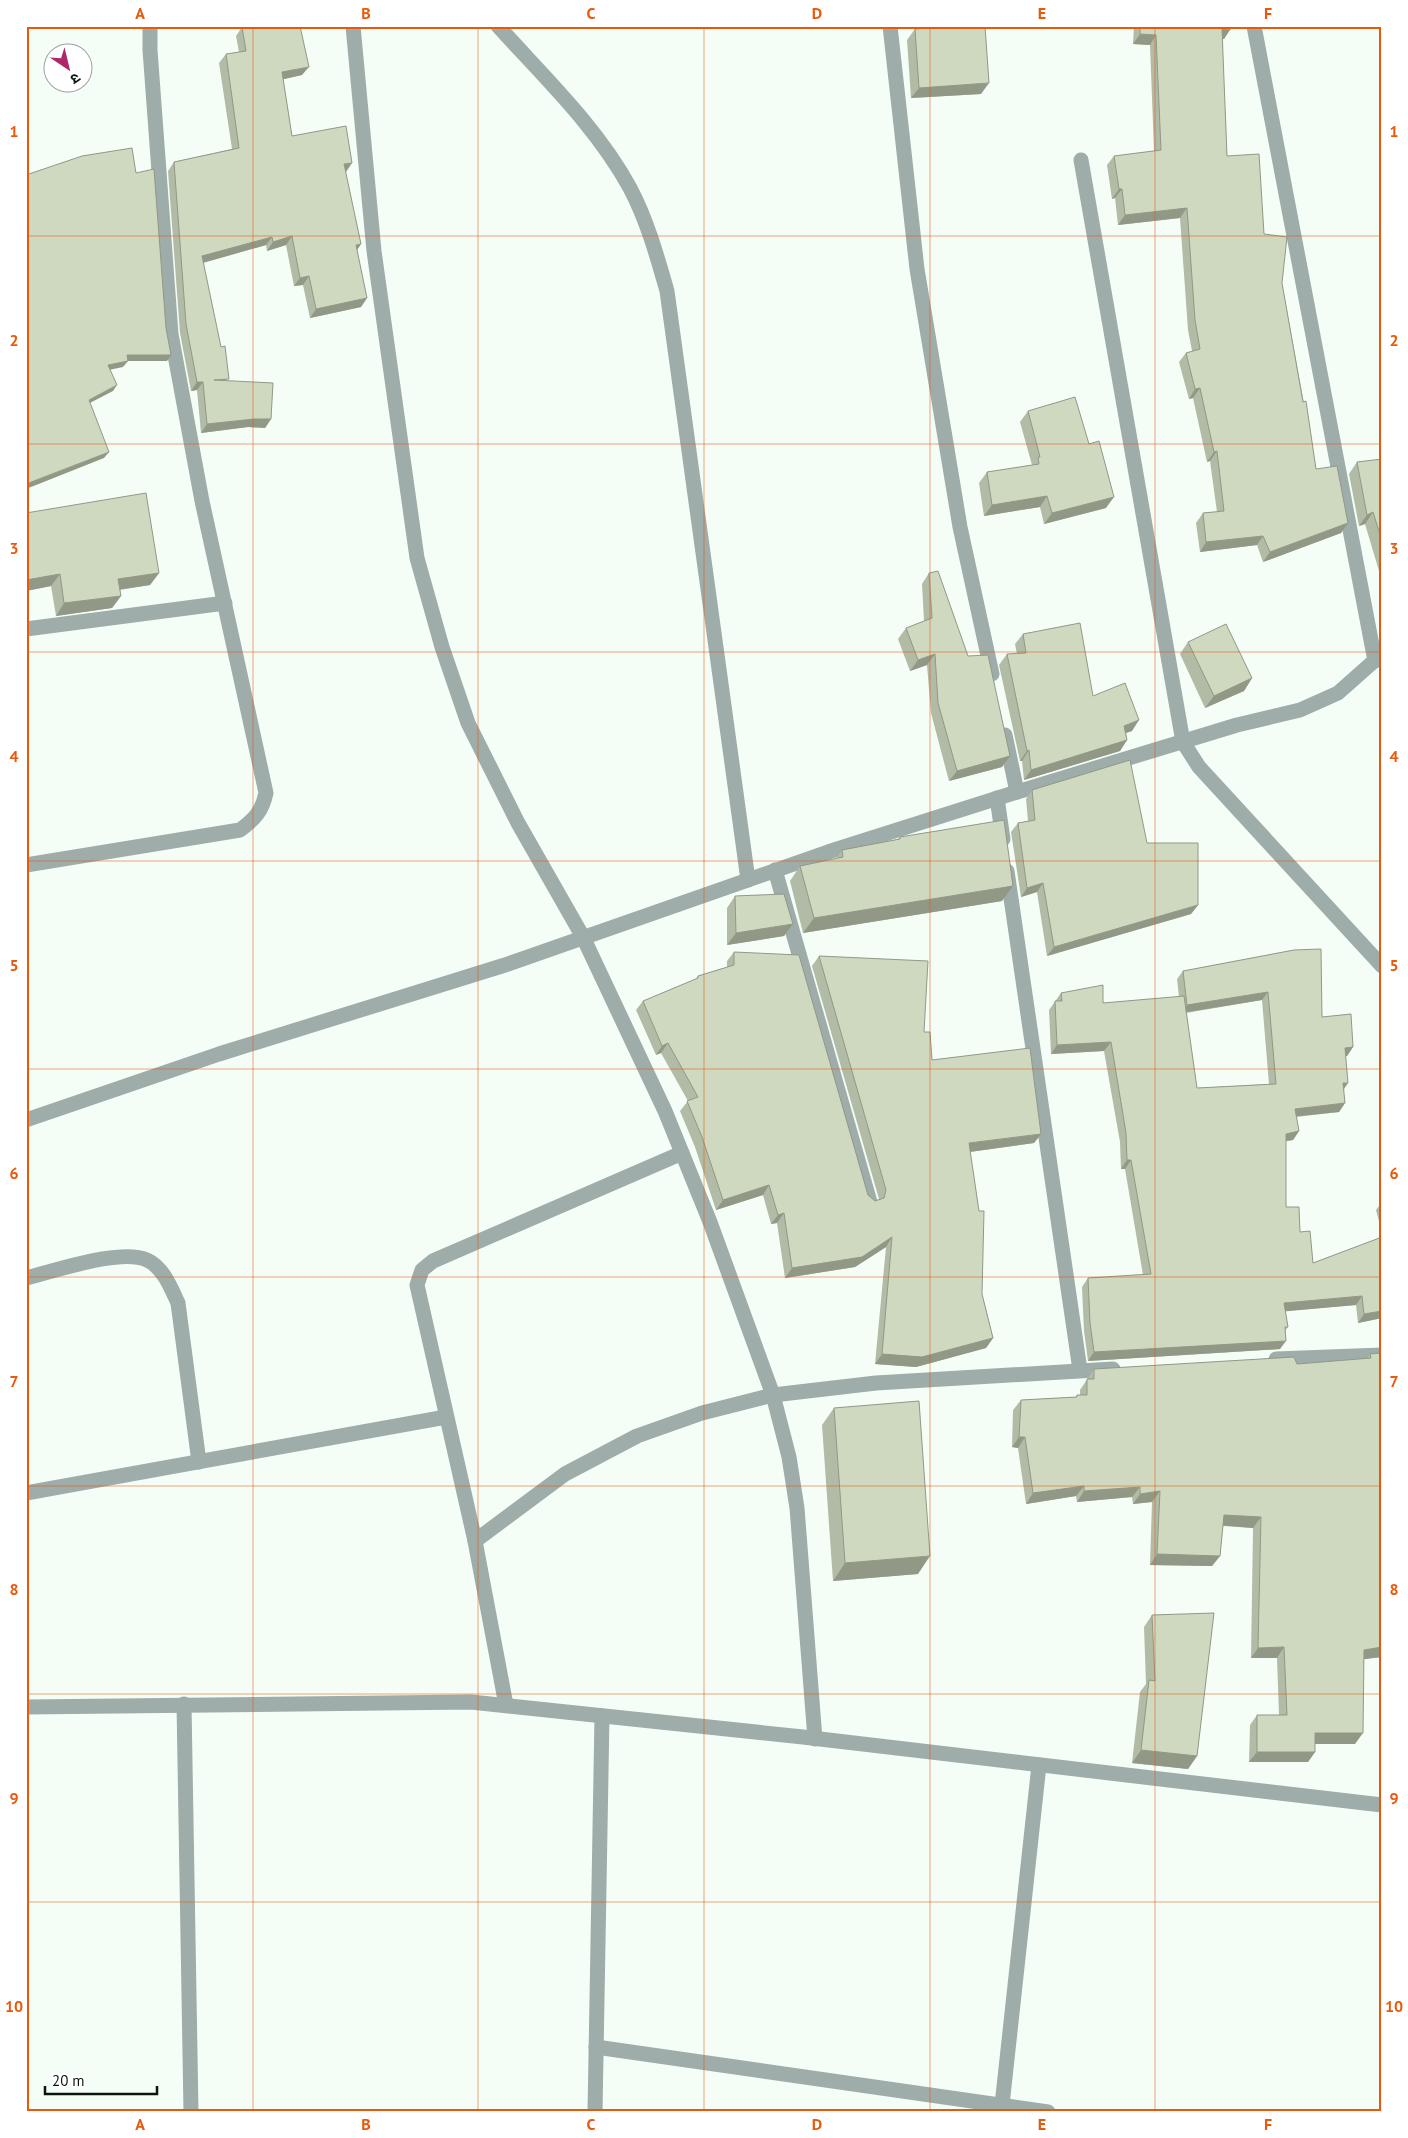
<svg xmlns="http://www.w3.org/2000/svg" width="1408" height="2138" font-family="'PT Sans','Noto Sans Devanagari',sans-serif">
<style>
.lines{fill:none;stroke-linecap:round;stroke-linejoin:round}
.minor{stroke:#9eacaa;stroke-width:15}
.wall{fill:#b2bba5;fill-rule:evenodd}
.shaded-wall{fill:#919886}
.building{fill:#cfd9c0;stroke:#919886}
.grid{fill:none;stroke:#e8590c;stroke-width:1;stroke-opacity:0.55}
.neatline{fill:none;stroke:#e8590c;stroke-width:2}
.grid-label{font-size:16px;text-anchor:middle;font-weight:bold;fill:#e8590c}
</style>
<rect width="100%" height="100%" fill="#f4fef7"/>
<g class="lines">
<g class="minor">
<polyline points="353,26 374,251 417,558 442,647 468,723 518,823 583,937 665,1111 710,1222 773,1395 789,1457 797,1508 815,1739"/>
<path d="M498,26C544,77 597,127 630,188C647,220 657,256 667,291L748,880"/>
<polyline points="890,26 917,269 960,527 992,674"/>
<polyline points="1254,26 1375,661"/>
<polyline points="1081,160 1183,742 1199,767 1382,966"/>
<polyline points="26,629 225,603"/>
<polyline points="1005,735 1017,792"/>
<polyline points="997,798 1003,839"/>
<path d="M26,865L240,830C255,819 262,811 266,793L202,501L171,334L150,50V26"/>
<polyline points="775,870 870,1202"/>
<polyline points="1007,871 1080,1370"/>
<polyline points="26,1120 219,1054 505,965 828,852 1017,792 1237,725 1300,710 1338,693 1382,654"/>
<path d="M26,1278C55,1271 121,1248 147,1260C163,1267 171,1288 178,1303L199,1462"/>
<polyline points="1276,1359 1382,1355"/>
<polyline points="26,1493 446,1417"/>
<polyline points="475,1541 565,1474 637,1436 702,1413 773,1395 876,1383 1113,1369"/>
<polyline points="184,1704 191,2112"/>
<polyline points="506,1705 475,1541 417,1285 422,1270 433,1261 682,1153"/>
<polyline points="26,1707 471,1702 803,1737 1382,1805"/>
<polyline points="596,2047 1048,2112"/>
<polyline points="1002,2105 1039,1765"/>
<polyline points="595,2112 602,1716"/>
</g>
</g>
<g class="wall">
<polygon points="941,26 985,26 981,94 911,98 907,40 915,29 941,27"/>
<polygon points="1134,26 1231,26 1224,39 1222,39 1227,156 1264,234 1282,283 1316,469 1348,523 1341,533 1263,562 1257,545 1200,552 1196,523 1203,513 1217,512 1210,461 1207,462 1193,398 1189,399 1179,362 1186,353 1192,351 1188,330 1180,218 1118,225 1115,198 1112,199 1107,165 1114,156 1154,151 1150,45 1133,44"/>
<polygon points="242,27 302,75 283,79 292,136 345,172 361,244 357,250 367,298 361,307 310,318 303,285 294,286 286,245 267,251 266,245 203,263 227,381 271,419 265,428 248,427 201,433 197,390 191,391 180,333 168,171 174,162 232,149 219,63 226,54 239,52 236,36"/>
<polygon points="1028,411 1106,508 1044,524 1040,507 984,516 979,483 987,472 1032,465 1020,422"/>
<polygon points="1382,459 1382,581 1365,524 1359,526 1349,474 1357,462"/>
<polygon points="26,513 159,573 150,585 120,590 121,596 112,608 56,616 51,586 26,591"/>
<polygon points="929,573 1002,767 949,781 931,713 927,665 910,671 898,639 906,628 924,621 922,584"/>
<polygon points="1023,634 1132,731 1126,733 1127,740 1120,751 1024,780 1022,761 1020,761 999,665 1007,654 1017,654 1015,644"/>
<polygon points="1188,642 1252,678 1244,691 1205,708 1180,654"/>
<polygon points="1032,790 1147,843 1198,905 1191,914 1047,956 1037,892 1021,897 1011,832 1018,823 1028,821 1026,799"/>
<polygon points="900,837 1002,901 803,933 790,881 800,866 836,859 842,850 898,839"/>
<polygon points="735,896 793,924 784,936 727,945 727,908"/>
<path d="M1294,950L1322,1017L1353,1047L1347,1056H1346L1343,1089L1345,1103L1339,1112L1296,1117L1299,1131L1293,1140L1286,1141V1207L1300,1232L1313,1263L1382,1237V1318L1358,1323L1356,1305L1285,1311L1288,1327L1285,1331L1280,1349L1088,1361L1084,1331L1082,1287L1088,1278L1143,1275L1125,1169H1121L1120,1142L1104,1051L1051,1054L1049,1010L1061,993L1103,1003L1179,997L1177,979L1183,971ZM1262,1000L1269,1084L1197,1088L1186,1013Z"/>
<polygon points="734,952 868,1195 875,1201 879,1199 812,966 819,956 924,1032 932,1060 1041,1134 1034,1143 970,1152 982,1294 993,1338 986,1348 916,1367 875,1364 886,1247 855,1267 785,1278 777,1223 771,1224 763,1195 716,1210 695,1147 680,1111 688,1101 661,1053 656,1055 636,1010 643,1001 696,979 698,976 727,967 727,961"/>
<polygon points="1382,1202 1382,1233 1376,1210"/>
<polygon points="1382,1353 1382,1657 1364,1659 1355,1744 1315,1744 1315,1752 1308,1762 1249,1762 1250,1725 1257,1715 1279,1715 1277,1658 1251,1658 1253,1528 1223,1526 1220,1556 1212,1566 1150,1565 1152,1502 1133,1504 1132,1497 1077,1502 1076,1496 1026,1504 1018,1448 1012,1447 1013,1410 1021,1400 1076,1397 1077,1395 1080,1395 1080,1390 1094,1369 1297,1364 1367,1359 1370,1354"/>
<polygon points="834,1408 918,1574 833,1581 822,1425"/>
<polygon points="1152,1615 1197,1756 1188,1769 1132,1763 1140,1692 1146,1684 1144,1627"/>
</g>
<g class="shaded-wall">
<polygon points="1222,29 1230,30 1224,39 1215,39"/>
<polygon points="1140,34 1156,35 1150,45 1133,44"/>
<polygon points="309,67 302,75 276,81 282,72"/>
<polygon points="989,83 981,94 911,98 919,88"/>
<polygon points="352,163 346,172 344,164"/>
<polygon points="1119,189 1122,189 1115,198 1112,199"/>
<polygon points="1187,208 1180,218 1118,225 1125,215"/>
<polygon points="292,236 286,245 267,251 273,242"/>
<polygon points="272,237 266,245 195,265 202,256"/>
<polygon points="361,244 355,253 356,245"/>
<polygon points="309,276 303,285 294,286 300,278"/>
<polygon points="367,298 361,307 310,318 316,309"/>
<polygon points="127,355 171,355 167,361 122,361"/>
<polygon points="128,361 123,367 104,371 108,365"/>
<polygon points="197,382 203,382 197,390 191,391"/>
<polygon points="117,385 113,391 84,406 89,400"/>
<polygon points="1200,388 1193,398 1189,399 1195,389"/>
<polygon points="254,419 271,419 265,428 248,427 201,433 207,424"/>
<polygon points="1217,451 1210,461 1207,462 1214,452"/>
<polygon points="109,452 104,458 26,489 26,484"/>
<polygon points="1047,496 1040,507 984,516 992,505"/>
<polygon points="1114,497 1106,508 1044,524 1052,513"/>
<polygon points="1373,512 1365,524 1359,526 1367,515"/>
<polygon points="1348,523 1341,533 1263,562 1270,552"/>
<polygon points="1263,536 1257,545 1200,552 1206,542"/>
<polygon points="159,573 150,585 109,591 118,579"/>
<polygon points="60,574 51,586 26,591 26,580"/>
<polygon points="121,596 112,608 56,616 64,603"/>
<polygon points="935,654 927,665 910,671 918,660"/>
<polygon points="1252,678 1244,691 1205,708 1214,696"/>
<polygon points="1139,720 1132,731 1117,736 1124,726"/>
<polygon points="1127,740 1120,751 1024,780 1031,770"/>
<polygon points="1029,750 1022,761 1020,761 1027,751"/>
<polygon points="1010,756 1002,767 949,781 957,771"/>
<polygon points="1043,883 1037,892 1021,897 1027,888"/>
<polygon points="1013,886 1002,901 803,933 814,918"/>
<polygon points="1198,905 1191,914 1047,956 1054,947"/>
<polygon points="793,924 784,936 727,945 736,933"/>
<polygon points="1268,992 1262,1000 1181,1013 1187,1005"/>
<polygon points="1111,1042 1104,1051 1051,1054 1057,1045"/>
<polygon points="668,1043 661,1053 656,1055 662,1046"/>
<polygon points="1353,1047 1347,1056 1339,1056 1345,1048"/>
<polygon points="1343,1083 1348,1083 1342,1092"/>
<polygon points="1345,1103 1339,1112 1289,1117 1295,1109"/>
<polygon points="1299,1131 1293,1140 1280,1142 1286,1134"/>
<polygon points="1041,1134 1034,1143 962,1153 969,1143"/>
<polygon points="1127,1160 1131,1160 1125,1169 1121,1169"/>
<polygon points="769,1185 763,1195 716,1210 723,1200"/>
<polygon points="784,1213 777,1223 771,1224 778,1215"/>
<polygon points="892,1237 886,1247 855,1267 785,1278 792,1268"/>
<polygon points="1362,1296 1356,1305 1278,1312 1284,1303"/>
<polygon points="1382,1311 1382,1318 1358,1323 1364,1314"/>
<polygon points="993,1338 986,1348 916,1367 875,1364 882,1354"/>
<polygon points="1286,1341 1280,1349 1088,1361 1094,1352"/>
<polygon points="1019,1437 1025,1437 1018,1448 1012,1447"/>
<polygon points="1084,1486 1076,1496 1026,1504 1033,1493"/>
<polygon points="1140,1487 1132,1497 1077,1502 1084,1491"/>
<polygon points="1160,1491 1152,1502 1133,1504 1140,1494"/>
<polygon points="1224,1515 1261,1517 1253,1528 1217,1525"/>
<polygon points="1157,1554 1220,1556 1212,1566 1150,1565"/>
<polygon points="930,1556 918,1574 833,1581 845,1563"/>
<polygon points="1284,1647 1277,1658 1251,1658 1258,1648"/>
<polygon points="1382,1647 1382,1657 1357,1660 1364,1650"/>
<polygon points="1315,1733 1363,1733 1355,1744 1308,1744"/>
<polygon points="1141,1750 1197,1756 1188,1769 1132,1763"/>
<polygon points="1257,1752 1315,1752 1308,1762 1249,1762"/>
</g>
<g class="building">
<polygon points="246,26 300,26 309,67 282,72 292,136 346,126 352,163 344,164 361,244 356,245 367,298 316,309 309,276 300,278 292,236 273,242 272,237 202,256 221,347 225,346 229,379 214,380 273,383 271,419 254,419 207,424 203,382 197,382 186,324 174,162 239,148 226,54 246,51 242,27"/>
<polygon points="948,26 985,26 989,83 919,88 915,29"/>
<polygon points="1140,26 1231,26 1230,30 1222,29 1227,156 1259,154 1264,234 1287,237 1282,283 1303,402 1306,401 1316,469 1337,466 1348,523 1270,552 1263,536 1206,542 1203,513 1224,511 1217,451 1214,452 1200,388 1195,389 1186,353 1200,349 1195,320 1187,208 1125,215 1122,189 1119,189 1114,156 1161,150 1156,35 1140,34"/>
<polygon points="132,148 136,173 154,169 166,328 171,355 127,355 128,361 108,365 117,385 89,400 109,452 26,484 26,246 29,246 26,242 26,175 82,156"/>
<polygon points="1075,397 1089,444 1099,441 1114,497 1052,513 1047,496 992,505 987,472 1039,464 1038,457 1040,457 1028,411"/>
<polygon points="1382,459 1382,541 1373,512 1367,515 1357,462"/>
<polygon points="146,493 159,573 118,579 121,596 64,603 60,574 26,580 26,513"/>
<polygon points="938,571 968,656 988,655 1010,756 957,771 938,703 935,654 918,660 906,628 932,618 929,573"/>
<polygon points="1080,623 1093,696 1125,683 1139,720 1124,726 1127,740 1031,770 1029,750 1027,751 1007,654 1026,653 1023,634"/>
<polygon points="1226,624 1252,678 1214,696 1188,642"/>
<polygon points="1130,760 1147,843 1198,843 1198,905 1054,947 1043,883 1027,888 1018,823 1035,820 1032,790"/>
<polygon points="1004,820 1013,886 814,918 800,866 843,857 842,850 900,839 900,837"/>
<polygon points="784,894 793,924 736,933 735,896"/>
<polygon points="1321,949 1322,1017 1351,1014 1353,1047 1345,1048 1348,1083 1343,1083 1345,1103 1295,1109 1299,1131 1286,1134 1286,1207 1299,1207 1300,1232 1310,1231 1313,1263 1382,1237 1382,1311 1364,1314 1362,1296 1284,1303 1288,1327 1285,1327 1286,1341 1094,1352 1090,1323 1088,1278 1151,1274 1131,1160 1127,1160 1126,1133 1111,1042 1057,1045 1055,1001 1062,1001 1061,993 1103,985 1103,1003 1184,996 1197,1088 1276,1084 1268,992 1187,1005 1183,971 1294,950"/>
<polygon points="734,952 799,955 868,1195 875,1201 884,1198 886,1190 819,956 928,961 924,1032 930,1032 932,1060 1030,1048 1041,1134 969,1143 979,1211 984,1211 982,1294 993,1338 922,1357 882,1354 892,1237 862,1257 792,1268 784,1213 778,1215 769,1185 723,1200 702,1137 687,1101 698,1097 668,1043 662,1046 643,1001 698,978 698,976 734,965"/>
<polygon points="1382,1353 1382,1647 1364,1650 1363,1733 1315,1733 1315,1752 1257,1752 1257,1715 1287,1715 1284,1647 1258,1648 1261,1517 1224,1515 1220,1556 1157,1554 1160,1491 1140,1494 1140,1487 1084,1491 1084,1486 1033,1493 1025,1437 1019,1437 1021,1400 1077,1397 1077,1395 1087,1395 1087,1379 1094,1379 1094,1369 1294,1357 1297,1364 1371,1358 1370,1354"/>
<polygon points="919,1401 930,1556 845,1563 834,1408"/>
<polygon points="1214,1613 1197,1756 1141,1750 1149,1680 1155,1681 1152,1615"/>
</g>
<path class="grid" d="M253,26V2112M478,26V2112M704,26V2112M930,26V2112M1155,26V2112M26,236H1382M26,444H1382M26,652H1382M26,861H1382M26,1069H1382M26,1277H1382M26,1486H1382M26,1694H1382M26,1902H1382"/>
<rect width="1408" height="2138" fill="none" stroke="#ffffff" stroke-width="55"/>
<g transform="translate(68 68) rotate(145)"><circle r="24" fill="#ffffff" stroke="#9da19f"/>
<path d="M0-4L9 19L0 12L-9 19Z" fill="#ae276b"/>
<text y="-8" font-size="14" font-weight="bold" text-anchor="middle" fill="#0b140f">उ</text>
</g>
<path d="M45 2086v8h112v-8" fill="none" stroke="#0b140f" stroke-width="2.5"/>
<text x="52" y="2086" font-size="15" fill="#0b140f" stroke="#ffffff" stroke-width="4" paint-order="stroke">20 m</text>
<rect x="28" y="28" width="1352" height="2082" class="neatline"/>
<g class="grid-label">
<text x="140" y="19">A</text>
<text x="366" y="19">B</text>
<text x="591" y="19">C</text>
<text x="817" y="19">D</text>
<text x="1042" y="19">E</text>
<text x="1268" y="19">F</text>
<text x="14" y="137">1</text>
<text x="1394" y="137">1</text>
<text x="14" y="346">2</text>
<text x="1394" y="346">2</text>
<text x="14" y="554">3</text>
<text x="1394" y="554">3</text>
<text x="14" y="762">4</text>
<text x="1394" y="762">4</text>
<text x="14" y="971">5</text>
<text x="1394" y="971">5</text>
<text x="14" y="1179">6</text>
<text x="1394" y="1179">6</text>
<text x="14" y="1387">7</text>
<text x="1394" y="1387">7</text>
<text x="14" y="1595">8</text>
<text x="1394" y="1595">8</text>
<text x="14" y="1804">9</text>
<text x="1394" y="1804">9</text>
<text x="14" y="2012">10</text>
<text x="1394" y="2012">10</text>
<text x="140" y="2130">A</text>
<text x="366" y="2130">B</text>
<text x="591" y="2130">C</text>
<text x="817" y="2130">D</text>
<text x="1042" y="2130">E</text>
<text x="1268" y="2130">F</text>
</g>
</svg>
